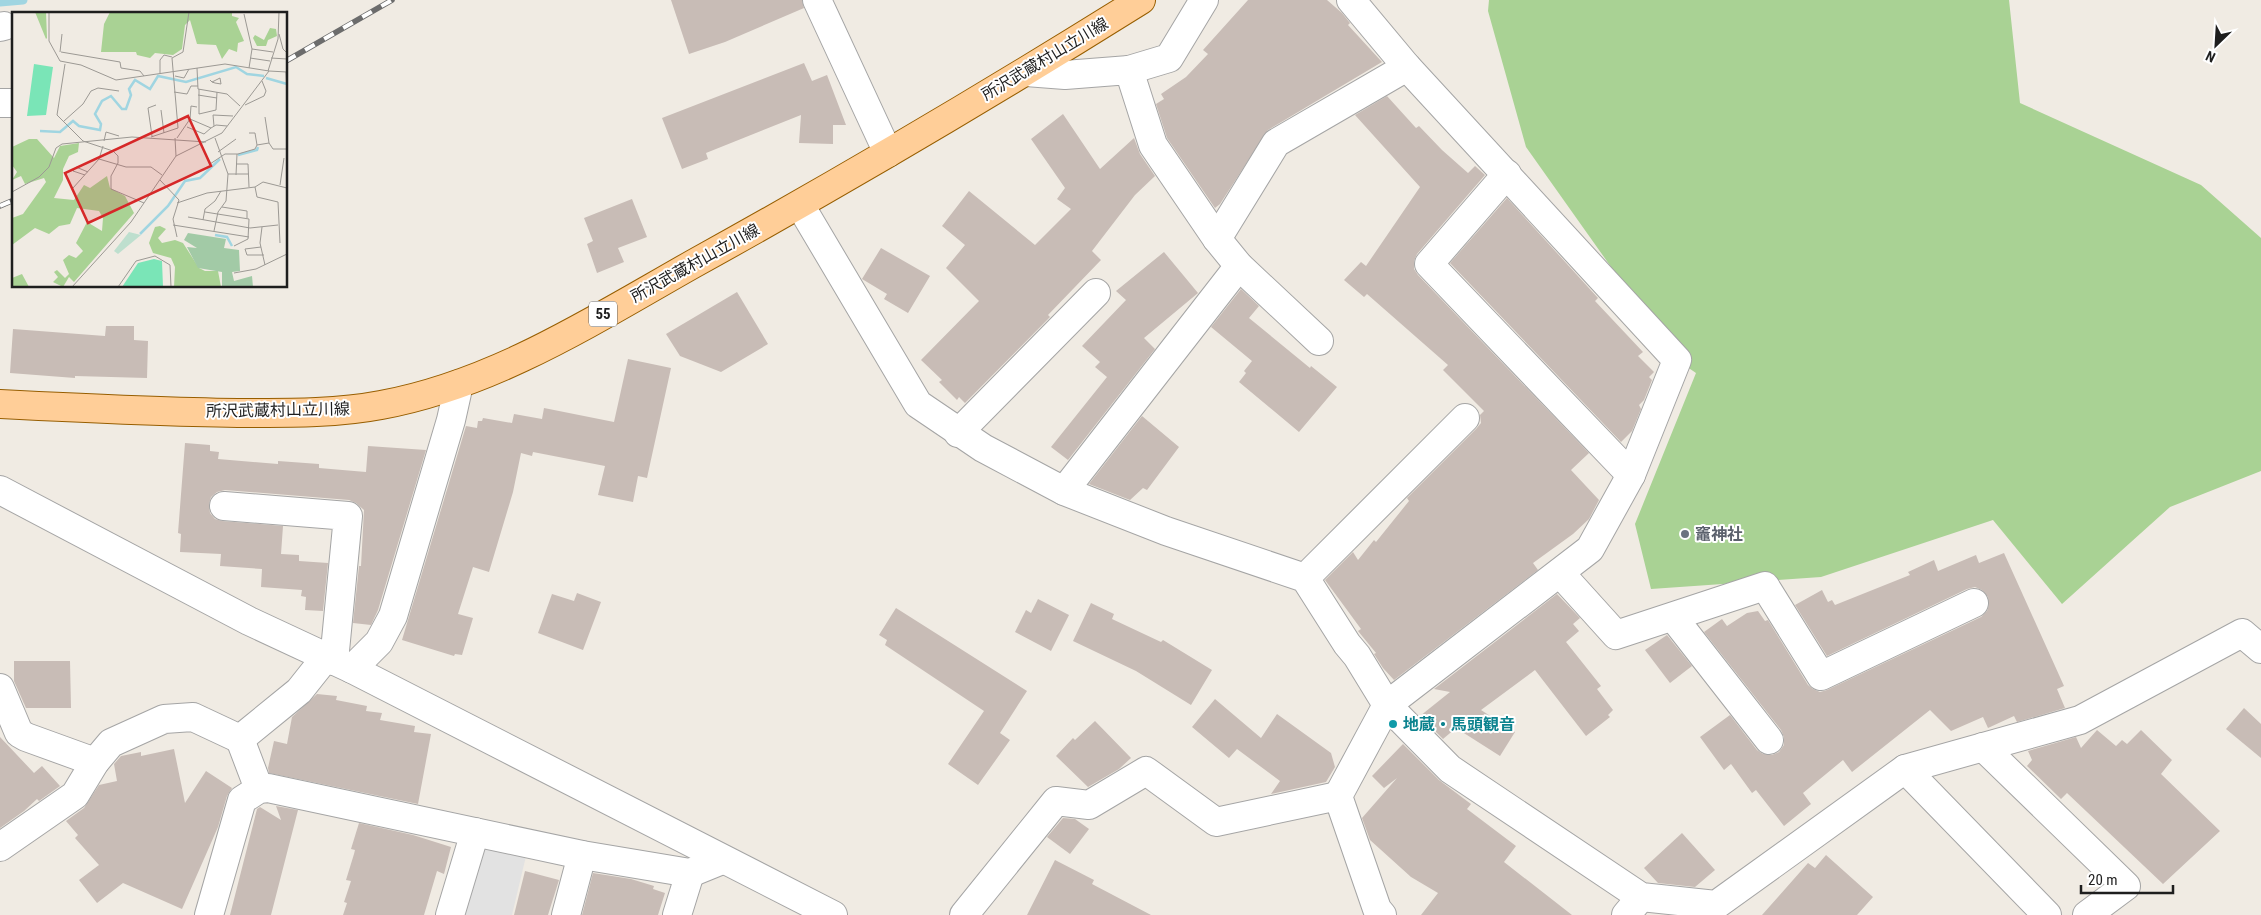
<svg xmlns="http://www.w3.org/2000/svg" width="2261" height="915" font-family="'Roboto Condensed','Noto Sans JP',sans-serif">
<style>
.forest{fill:#a9d294}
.parking{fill:#e2e2e2}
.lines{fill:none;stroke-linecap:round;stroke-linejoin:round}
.stream{stroke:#a0d5e1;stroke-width:9}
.building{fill:#c8bcb6}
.minor-casing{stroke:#a5a5a5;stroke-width:30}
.major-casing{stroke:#975e00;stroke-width:30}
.minor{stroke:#fff;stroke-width:28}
.major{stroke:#ffce98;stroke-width:28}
.rail-casing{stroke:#6c6c6c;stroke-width:5.5}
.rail{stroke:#fff;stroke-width:4;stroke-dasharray:11;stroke-linecap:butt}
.worship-dot{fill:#6b7280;stroke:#fff;stroke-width:2}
.culture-dot{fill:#0f9aa8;stroke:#fff;stroke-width:2}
.labels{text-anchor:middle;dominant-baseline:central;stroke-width:4;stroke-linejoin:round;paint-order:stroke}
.shield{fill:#fff;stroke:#626262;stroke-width:1}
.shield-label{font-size:15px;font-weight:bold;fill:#1e1e1e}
.street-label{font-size:16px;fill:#1e1e1e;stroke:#fff}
.worship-label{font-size:16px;font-weight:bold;fill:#5b616d;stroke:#fff;text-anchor:start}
.culture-label{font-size:16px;font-weight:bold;fill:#0d838f;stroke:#fff;text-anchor:start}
.inset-river{fill:none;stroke:#a0d5e1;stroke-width:2.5}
.inset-road{fill:none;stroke:#9c9994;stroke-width:1}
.view{fill:#d62828;fill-opacity:0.15;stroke:#d62828;stroke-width:2.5}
.inset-edge{fill:none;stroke:#1e1e1e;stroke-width:2.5}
</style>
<rect width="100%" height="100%" fill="#f0ebe3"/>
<polygon class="forest" points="1489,0 2009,0 2020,103 2201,185 2261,238 2261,471 2170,507 2062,604 1993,520 1821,577 1651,589 1635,524 1696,373 1677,360 1526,147 1488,11"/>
<polygon class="parking" points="492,844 527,852 512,915 464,915 483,850"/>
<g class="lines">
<polyline class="stream" points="0,2 23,0"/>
</g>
<g class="building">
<polygon points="671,0 802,0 804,8 725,42 689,54"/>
<polygon points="1248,0 1327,0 1342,13 1350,23 1348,25 1382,62 1268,130 1220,204 1215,208 1167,138 1156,104 1164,99 1161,94 1186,77 1208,54 1203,50"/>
<polygon points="804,63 812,81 827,75 846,125 833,125 833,144 799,143 801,115 706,153 708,159 682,169 662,118"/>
<polygon points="1387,96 1416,128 1419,126 1442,150 1468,173 1475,166 1485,175 1417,254 1414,261 1414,269 1418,275 1589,453 1571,470 1599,500 1589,519 1573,534 1533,563 1538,570 1394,680 1383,668 1374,654 1376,653 1358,631 1361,629 1325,580 1353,552 1358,560 1374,540 1376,542 1409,501 1407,498 1476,429 1481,423 1480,415 1484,411 1443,370 1448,365 1367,294 1364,297 1344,280 1361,262 1366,266 1420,187 1355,115"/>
<polygon points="1063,114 1100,169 1134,138 1140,154 1155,176 1135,195 1092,251 1101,260 1048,315 1050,317 965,403 959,397 957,400 939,382 942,380 921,360 979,301 946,268 965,245 942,226 969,191 1035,245 1071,209 1057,199 1065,188 1031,139"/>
<polygon points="1507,198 1598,298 1595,301 1643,352 1638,356 1654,372 1649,377 1652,380 1644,400 1639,405 1641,409 1632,431 1621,442 1450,263"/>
<polygon points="632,199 647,237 618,248 624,262 597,273 587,244 593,241 584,218"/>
<polygon points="881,248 930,276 908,313 884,299 887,294 862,279"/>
<polygon points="1164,252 1198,293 1144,338 1155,349 1068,460 1051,447 1107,377 1095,367 1100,362 1082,346 1126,300 1116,291"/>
<polygon points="1241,289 1259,306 1249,318 1310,368 1311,366 1337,387 1299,432 1239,382 1246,373 1244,371 1252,361 1211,327"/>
<polygon points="737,292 768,344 721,372 680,356 666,334"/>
<polygon points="106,326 134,326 134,340 148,341 147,378 75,376 75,378 10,373 13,329 105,336"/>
<polygon points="628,359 671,368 647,478 638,476 633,502 598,495 605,466 533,452 532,456 521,453 513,492 489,572 473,567 458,614 473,618 462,655 455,654 454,656 402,640 466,426 477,428 478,421 482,421 483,418 512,423 514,414 542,419 544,408 614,422"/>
<polygon points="1142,416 1179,447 1147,490 1143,488 1130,500 1089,484"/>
<polygon points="185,443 210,445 210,451 219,452 218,459 278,464 278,461 319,464 319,468 366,472 368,446 426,450 378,610 371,625 353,623 359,566 361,566 364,510 356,503 349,500 225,490 217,492 211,497 209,504 210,513 215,519 222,521 283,526 281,554 299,555 299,561 328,563 323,611 305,610 306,597 301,596 302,590 261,587 262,569 220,566 221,554 180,552 181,534 178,533"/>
<polygon points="2004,553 2064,686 2057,689 2065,708 2017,722 2014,716 1988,728 1983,717 1951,731 1930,710 1852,772 1843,760 1803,793 1811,804 1784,826 1756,790 1752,793 1731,764 1724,770 1700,737 1730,715 1757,750 1763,754 1772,755 1779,752 1784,745 1784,737 1781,730 1704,632 1722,619 1727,626 1747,613 1758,611 1765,621 1768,620 1808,685 1813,689 1820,692 1827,690 1981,617 1987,611 1989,605 1988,597 1982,590 1975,587 1967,589 1827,656 1795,605 1822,590 1828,602 1832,600 1835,605 1910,575 1908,572 1934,560 1938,571 1976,555 1979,563"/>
<polygon points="577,593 601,602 583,650 538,633 552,594 574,601"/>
<polygon points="1557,594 1580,618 1573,624 1579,631 1566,642 1601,686 1597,689 1613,710 1608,715 1610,717 1586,736 1535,670 1481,710 1515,732 1500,756 1456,728 1443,739 1420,716 1450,692 1434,689"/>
<polygon points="1038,599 1069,615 1051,651 1015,632 1026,610 1031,613"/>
<polygon points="1091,603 1114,614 1112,619 1161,642 1163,640 1212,670 1191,705 1136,671 1073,641"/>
<polygon points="896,608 1027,691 1000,733 1010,740 978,785 948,764 984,711 885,645 887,640 879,635"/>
<polygon points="1667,635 1692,666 1670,683 1645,650"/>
<polygon points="14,661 70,661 71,708 26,708 14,681"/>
<polygon points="317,694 337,696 336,700 367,706 366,711 382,713 380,720 415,726 414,732 431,734 418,804 269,773 268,768 274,741 287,744 292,717"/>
<polygon points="1215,699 1261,738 1277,714 1331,753 1335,767 1326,782 1271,794 1280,781 1237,749 1229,758 1192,727"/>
<polygon points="2244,708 2261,724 2261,758 2226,729"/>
<polygon points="1095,721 1131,758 1119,769 1088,787 1056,756 1073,738 1075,740"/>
<polygon points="2097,730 2116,746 2122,740 2127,744 2141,730 2172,760 2161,774 2220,831 2163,884 2067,793 2061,799 2027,766 2032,760 2028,751 2076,737 2081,748"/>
<polygon points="0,737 34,773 42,766 60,786 39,801 37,799 24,811 0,828"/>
<polygon points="1403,744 1439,780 1471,804 1467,809 1516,846 1504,862 1572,915 1421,915 1438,893 1411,877 1370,840 1362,818 1397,778 1384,788 1372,776"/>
<polygon points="174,749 185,803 206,771 232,788 227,796 218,827 182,909 123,883 97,903 79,880 99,865 75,838 78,835 66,821 84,808 99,785 117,781 114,764 121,756 141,752 141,756"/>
<polygon points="276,806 298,810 271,915 230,915 257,809 260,807 281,820"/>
<polygon points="1063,818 1075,819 1089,829 1070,854 1047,837"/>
<polygon points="359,823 413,835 451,847 444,874 437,871 424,915 343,915 347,903 344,902 351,881 346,880 354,854 355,850 351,849"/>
<polygon points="1682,833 1715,870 1695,887 1658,883 1644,868"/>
<polygon points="1826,855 1873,897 1857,915 1762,915 1808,863 1815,868"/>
<polygon points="1055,860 1094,880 1092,884 1151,915 1027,915"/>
<polygon points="525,871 559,880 548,915 514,915"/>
<polygon points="593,873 631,879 654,886 653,889 665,893 658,915 582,915"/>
</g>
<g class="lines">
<g class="minor-casing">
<g id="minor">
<polyline points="817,0 888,153"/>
<polyline points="1351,0 1407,67 1677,360 1631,475 1590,549 1387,705 1338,796 1377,909 1382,915"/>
<polyline points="0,27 4,26"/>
<polyline points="1129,70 1169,58 1204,0"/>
<polyline points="1026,72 1065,75 1129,70 1153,145 1217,239 1239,266 1319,341"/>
<polyline points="0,103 14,103"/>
<polyline points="1507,174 1429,264 1631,475"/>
<polyline points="800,205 918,404 983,448 1064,491 1166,531 1305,578 1347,644 1357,656 1387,705 1450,769 1641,897 1716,905 1905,769 2080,720 2242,633 2261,649"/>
<polyline points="1217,239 1276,143 1407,67"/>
<polyline points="958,433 1096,293"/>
<polyline points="0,490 249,621 352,669 833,915"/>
<polyline points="1064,491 1239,266"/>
<polyline points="224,506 348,516 334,661"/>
<polyline points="1560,573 1616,635 1765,586 1821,676 1974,603"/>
<polyline points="1305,578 1465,418"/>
<polyline points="1673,617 1769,740"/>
<polyline points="352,669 379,642 393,616 451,420 459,384"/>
<polyline points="0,688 19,733 26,737 95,762"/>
<polyline points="240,739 259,789"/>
<polyline points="1983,747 2126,886 2087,915"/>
<polyline points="1905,769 2047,915"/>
<polyline points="0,847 75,795 95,762 111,743 164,719 193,717 240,739 299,691 326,657"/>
<polyline points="209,915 242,800 259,789 268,788 582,855 690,873 722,860"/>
<polyline points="450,915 475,832"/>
<polyline points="566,915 582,855"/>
<polyline points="677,915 690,873"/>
<polyline points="964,915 1056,801 1089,805 1146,771 1216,822 1338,796"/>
<polyline points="1626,915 1641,897"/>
</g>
</g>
<g class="major-casing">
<path id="major" d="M0,404C79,408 158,412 238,413C286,413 334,414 381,405C495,384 594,320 693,264C845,180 994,92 1141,0"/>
</g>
<use href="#minor" class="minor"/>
<use href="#major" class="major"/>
<g class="rail-casing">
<g id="rail">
<polyline points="286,61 392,0"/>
<polyline points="0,206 14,200"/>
</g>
</g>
<use href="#rail" class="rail"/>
</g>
<circle class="worship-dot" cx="1685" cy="534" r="5"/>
<circle class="culture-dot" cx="1393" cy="724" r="5"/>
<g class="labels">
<rect class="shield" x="589" y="301.5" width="28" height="25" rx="4"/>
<g class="shield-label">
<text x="603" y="314">55</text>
</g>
<g class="street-label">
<text transform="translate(1045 59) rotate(-31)">所沢武蔵村山立川線</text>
<text transform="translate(695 263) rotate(-29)">所沢武蔵村山立川線</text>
<text transform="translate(278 410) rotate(-1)">所沢武蔵村山立川線</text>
</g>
<g class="worship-label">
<text x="1695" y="534">竈神社</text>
</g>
<g class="culture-label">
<text x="1403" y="724">地蔵・馬頭観音</text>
</g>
</g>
<g transform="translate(12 12)">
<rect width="275" height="275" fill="#f0ebe3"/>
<path d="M23,0H34L35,26L34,27ZM98,0H220V4L227,6L224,10L232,29L226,31L225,40L217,37L210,47L204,33L185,32L178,8L173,13L170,37L161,43L143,41L138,46L125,43L124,40H89L92,12ZM258,16L264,17L265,24L256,28L254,34H245L241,26L243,23L252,28ZM17,127H25L42,146L48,134L67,131L66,140L57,144L51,157V168L42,186L62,188L72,173L78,176L95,164L98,176L113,184L122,201L62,270L57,265L51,275L41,270L46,265L42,260L45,258L53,266L57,262L51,248L57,243L64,246L71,239L64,231L75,210L90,219L91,206L87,199L65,196L58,212L47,214L37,222L23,216L0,233V206L11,202L34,170L32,166L13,172L9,164L0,168L5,160L0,153V135ZM148,214L154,217L146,226L150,231L163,228L171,231L187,256L193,259H206L209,275H162L163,255L159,246L141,241L137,231L143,215ZM10,262L17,275H0V266Z" fill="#a9d294"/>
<path d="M117,220L129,223L106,242L102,239Z" fill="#bedfce"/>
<path d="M176,221L214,227L212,236L227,238L228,259L220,260L222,269L240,264L241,275H210V260L186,256L175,235L185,236L172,228Z" fill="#a2caa6"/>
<path d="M22,52L41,55L34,103L15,104ZM142,247L150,249L151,275H110L126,251Z" fill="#7ae5b7"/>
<path class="inset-river" d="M254,66L275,72M28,119L48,120L61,109L67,114L88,118L89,112L83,102L90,89L99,84L110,97H114L119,83L117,77L123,68L138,77L146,64L174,70L224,55L235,62L252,64M226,143L245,138L246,135M128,222L156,194L173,169L188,166L208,147M203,223L215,225L220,234"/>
<path class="inset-road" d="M37,0V29L48,49L69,53L104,68L213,52L257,59M232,2L240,37M267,22L271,37L275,41M48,40L50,22M49,40L108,50L109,56L128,59L132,64M238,46L258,49M259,46L275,47M53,52L45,103L71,129L101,139L106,144V151L99,164V177L132,191M185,56L186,77L215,82L228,94M237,56L240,37L261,40M256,59L266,27L267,0M274,60L275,84M148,61V48L152,43L160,45M163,64L172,66L177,57M198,68L200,70L203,71L209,72L208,66L200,70M187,77V102L204,98L205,80M162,80L175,82L179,74H186M186,83L205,86M233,93L252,84L254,79L250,69M185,95L179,94L178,107L199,116L204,113L215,114M149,98L152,121M253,105L257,131M52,109L71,92L79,79L86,76L107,79M202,114L201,103L221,104M175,115L192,122L199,116M237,121H243L245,133M140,124L136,96L144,93M139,125L166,116L160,46L171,40L177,0M163,126L164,144M165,126L178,107M92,129L94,120L107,124M206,140L224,127M87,147L114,155H139L150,163M198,152L213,142H226L243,137L245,133L257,131L261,137H275M224,152H236L237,175M216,162H237M73,163L61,159L64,155L76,160M224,163L225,142M148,168L167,188M268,173L272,146M243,175L245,185L266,190L268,231M61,176L87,147L91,134M0,180L27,165L37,155L44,136L50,132L120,125L194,130M165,191L195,181L243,175L251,170L275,176M210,195L235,199V206M193,200L237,207L236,227L222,234M176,205L238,216L266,213M191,208L193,197L203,189L209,179M161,213L237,225M250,215L248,231L253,253M202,219L206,200L214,189L216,162L203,126M165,225L161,207L167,188M249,235L233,237L235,243H252M222,261L244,257L275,242M60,275L119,210L164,144L210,121L257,59L275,60M106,275L124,249L143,244L158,253L159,275"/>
<path class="view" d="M176,104L199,154L76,211L53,161Z"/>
<rect width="275" height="275" class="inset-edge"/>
</g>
<g transform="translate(2216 45) rotate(205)" stroke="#ffffff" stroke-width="4" paint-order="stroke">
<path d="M0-4L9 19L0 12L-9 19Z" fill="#1e1e1e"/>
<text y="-8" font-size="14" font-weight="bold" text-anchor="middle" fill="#1e1e1e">N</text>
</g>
<path d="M2081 885v8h92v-8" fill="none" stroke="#1e1e1e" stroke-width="2.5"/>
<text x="2088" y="885" font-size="15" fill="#1e1e1e" stroke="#ffffff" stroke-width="4" paint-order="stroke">20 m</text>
</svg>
